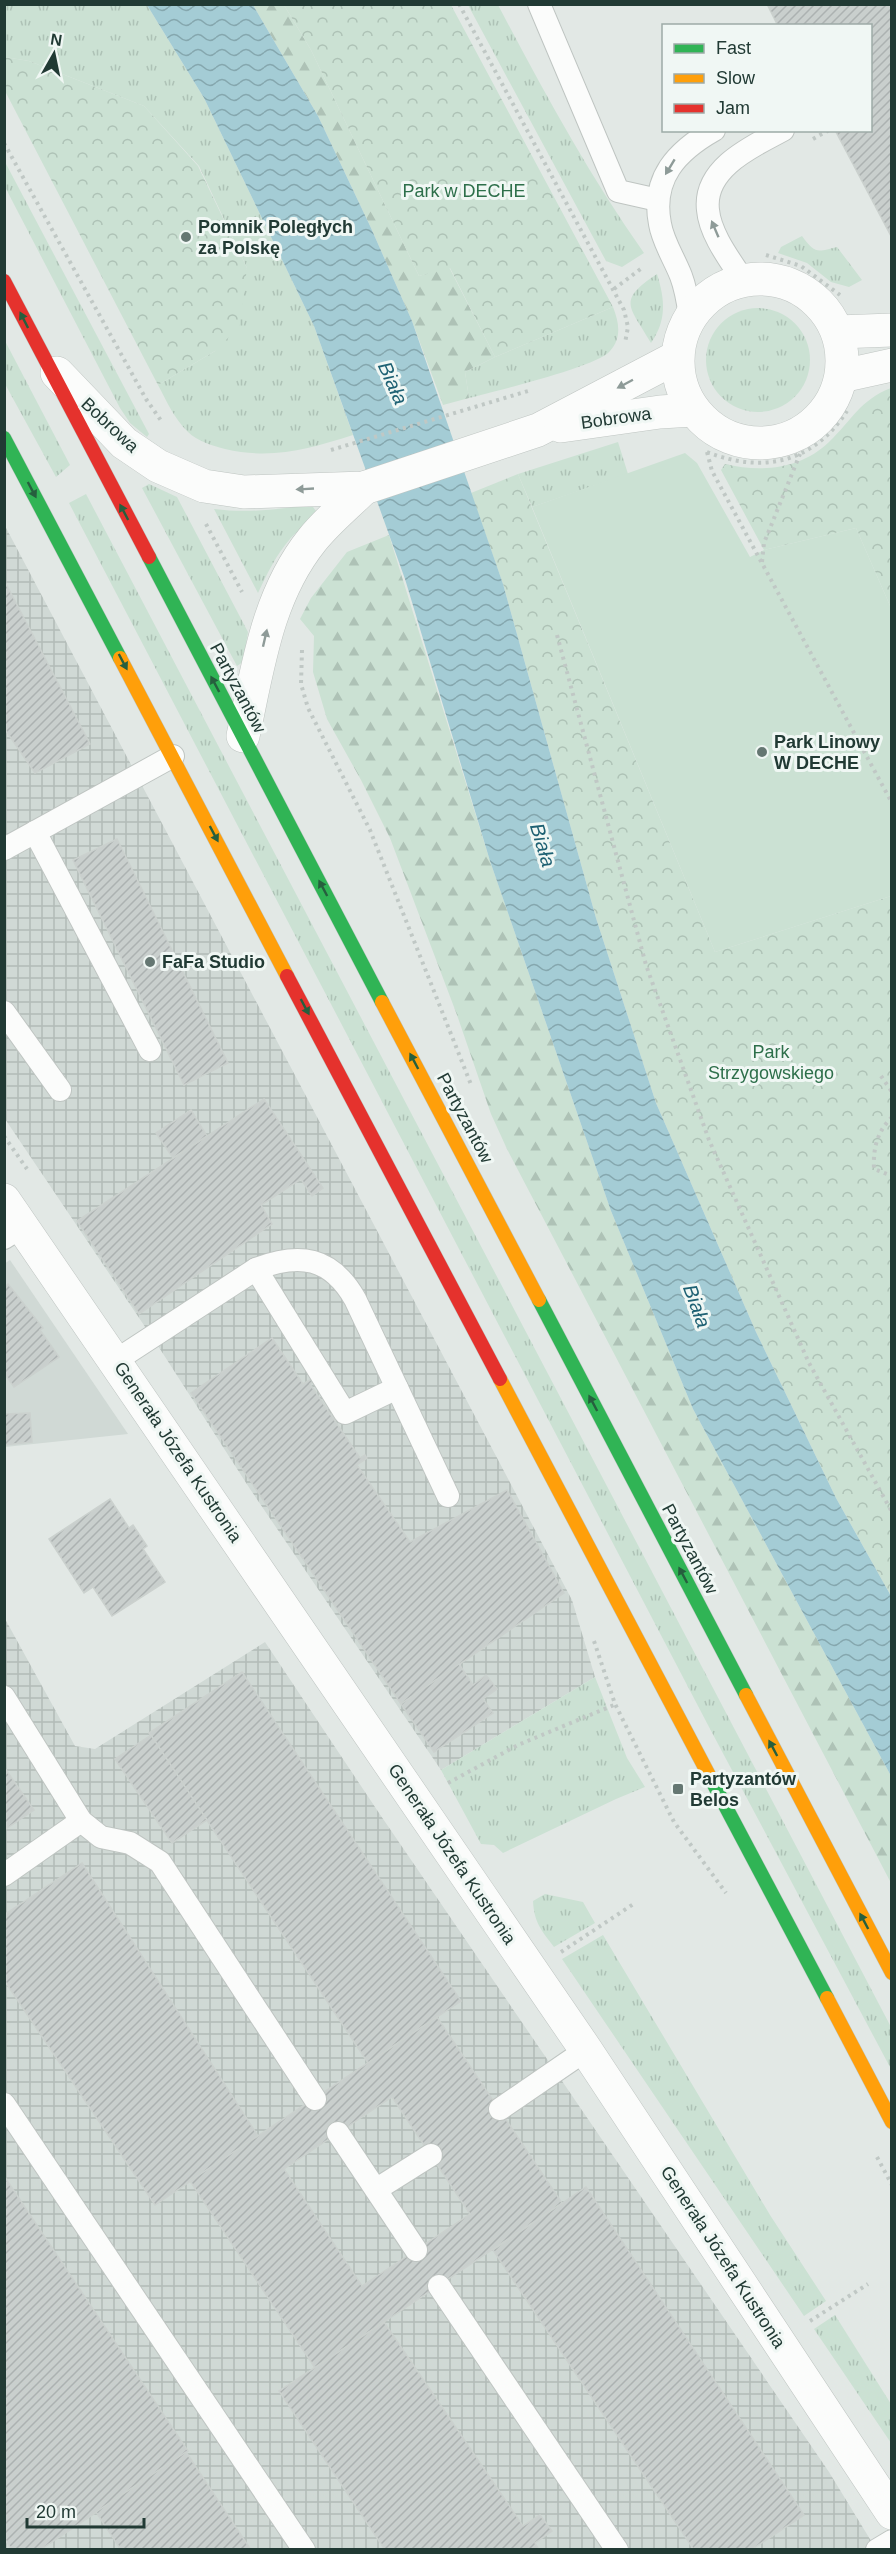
<svg xmlns="http://www.w3.org/2000/svg" width="896" height="2554" font-family="Arial,sans-serif">
<style>
.built{fill:#d0d9d5}
.industrial{fill:url(#industrial-grid)}
.grass{fill:url(#grass-tufts)}
.forest{fill:url(#forest-firs)}
.park{fill:url(#park-crowns)}
.pitch{fill:#cbe1d3}
.water{fill:url(#water-waves)}
.building{fill:url(#building-hatch);stroke:#cbd1ce;stroke-width:1.5;fill-rule:evenodd}
.lines{fill:none;stroke-linecap:round;stroke-linejoin:round}
.lane-casing{stroke:#bfc5c2;stroke-width:24}
.street-casing{stroke:#bfc5c2;stroke-width:34}
.fast-casing{stroke:#bec6c3;stroke-width:15}
.slow-casing{stroke:#bec6c3;stroke-width:15}
.jam-casing{stroke:#bec6c3;stroke-width:15}
.path{stroke:#c0c8c5;stroke-width:4;stroke-dasharray:3 4.5;stroke-linecap:butt}
.lane{stroke:#fbfcfb;stroke-width:22}
.street{stroke:#fbfcfb;stroke-width:33}
.fast{stroke:#30b455;stroke-width:14}
.slow{stroke:#ff9f0a;stroke-width:14}
.jam{stroke:#e5322d;stroke-width:14}
.oneway{fill:#8e9b98}
.oneway2{fill:#265f3e}
.poi-dot{fill:#657772;stroke:#f0f7f4;stroke-width:2}
.labels{text-anchor:middle;dominant-baseline:central;stroke-width:6;stroke-linejoin:round;paint-order:stroke}
.park-label{font-size:18px;fill:#2d6f4a;stroke:#f0f7f4}
.poi-label{font-size:18px;font-weight:bold;fill:#213a34;stroke:#f0f7f4;text-anchor:start}
.street-label{font-size:18px;fill:#213a34;stroke:#f0f7f4}
.water-label{font-size:20px;font-style:italic;fill:#1e6173;stroke:#f0f7f4}
</style>
<defs>
<pattern id="industrial-grid" width="8" height="8" patternUnits="userSpaceOnUse" patternTransform="scale(1.5)"><rect width="8" height="8" fill="#d0d9d5"/><path d="M0 4h8M4 0v8" fill="none" stroke="#b2bbb7"/></pattern>
<pattern id="grass-tufts" width="24" height="20" patternUnits="userSpaceOnUse" patternTransform="scale(1.5)"><rect width="24" height="20" fill="#cbe1d3"/><path d="M3 7l-1-3M5 7V3M7 7l1-3M15 17l-1-3M17 17v-4M19 17l1-3" fill="none" stroke="#aec2b6"/></pattern>
<pattern id="forest-firs" width="22" height="20" patternUnits="userSpaceOnUse" patternTransform="scale(1.5)"><rect width="22" height="20" fill="#cbe1d3"/><path d="M5 1l3.5 6h-7zM16 11l3.5 6h-7z" fill="#aec2b6"/></pattern>
<pattern id="park-crowns" width="20" height="18" patternUnits="userSpaceOnUse" patternTransform="scale(1.5)"><rect width="20" height="18" fill="#cbe1d3"/><path d="M2 6a3 3 0 1 1 6 0M12 15a3 3 0 1 1 6 0" fill="none" stroke="#aec2b6"/></pattern>
<pattern id="water-waves" width="16" height="10" patternUnits="userSpaceOnUse" patternTransform="scale(1.5)"><rect width="16" height="10" fill="#a4ccd5"/><path d="M0 5q4-4 8 0t8 0" fill="none" stroke="#85a7ae"/></pattern>
<pattern id="building-hatch" width="6" height="6" patternUnits="userSpaceOnUse" patternTransform="scale(1.5)"><rect width="6" height="6" fill="#c9cfcd"/><path d="M-1 1l2-2M0 6l6-6M5 7l2-2" fill="none" stroke="#acb2b1"/></pattern>
</defs>
<rect width="100%" height="100%" fill="#e2e8e5"/>
<polygon class="built" points="10,1260 128,1434 5,1447 4,1264"/>
<g class="industrial">
<polygon points="4,524 572,1600 595,1677 441,1770 250,1489 160,1349 5,1119"/>
<polygon points="4,1617 75,1746 95,1749 265,1642 379,1813 829,2472 876,2549 5,2549"/>
</g>
<g class="grass">
<path d="M5,5H147L204,98L314,326L353,435C309,449 272,460 225,449C213,446 197,441 188,432C174,418 167,402 158,385L215,351L247,268L199,166L144,106L29,61L5,57Z"/>
<path d="M468,5H498C543,90 588,174 644,253L622,267L606,261Z"/>
<polygon points="5,162 149,434 147,437 130,423 120,408 5,187"/>
<path d="M802,236C815,254 817,252 837,247L862,280L849,287L831,282L807,263L778,253L781,247Z"/>
<path d="M657,274C665,300 667,320 651,343C630,306 616,301 657,274Z"/>
<path d="M613,307C619,322 622,338 610,351C597,367 495,391 469,398L465,372L495,357Z"/>
<circle cx="758" cy="360" r="52"/>
<polygon points="4,339 70,465 56,477 5,384"/>
<polygon points="618,442 628,474 532,507 518,474"/>
<polygon points="149,484 177,497 248,632 243,662 237,666 142,488"/>
<polygon points="86,494 891,2027 891,2069 709,1727 69,503"/>
<path d="M306,505L313,507L316,511C313,524 298,529 290,539C276,555 267,574 258,593L214,509C246,513 275,510 306,505Z"/>
<polygon points="595,1677 627,1758 645,1787 616,1799 503,1853 494,1845 481,1844 441,1770"/>
<path d="M545,1894L583,1902L595,1923L554,1947C542,1931 534,1923 533,1901Z"/>
<polygon points="603,1935 770,2215 826,2301 804,2316 562,1959"/>
<polygon points="835,2315 891,2404 891,2443 814,2329"/>
</g>
<g class="forest">
<polygon points="253,5 284,5 311,50 419,276 449,267 495,357 465,372 469,398 443,405 412,321 371,228 318,116"/>
<polygon points="389,535 490,861 611,1211 693,1409 891,1776 891,1883 507,1149 491,1114 457,1015 390,838 361,780 327,719 313,672 314,636 300,619 311,598 347,552"/>
</g>
<g class="park">
<polygon points="284,5 451,5 613,307 495,357 450,268 419,276 311,50"/>
<polygon points="5,57 29,61 144,106 198,166 247,268 239,327 215,351 158,385 5,91"/>
<path d="M891,388V608L856,528L764,550L721,470L725,464C762,473 801,469 829,442C852,420 860,400 891,388Z"/>
<polygon points="518,474 715,952 891,896 891,1596 836,1498 756,1332 656,1103 596,918 503,584 471,493"/>
</g>
<polygon class="pitch" points="685,453 697,463 750,557 764,550 856,528 891,608 891,896 715,952 532,507"/>
<polygon class="water" points="147,5 253,5 318,116 371,228 412,321 503,584 596,918 656,1103 756,1332 836,1498 891,1596 891,1776 693,1409 611,1211 490,861 405,579 314,326 204,98"/>
<g class="building">
<polygon points="767,4 892,4 892,238 835,130 870,130 870,26 778,26"/>
<polygon points="4,580 90,744 35,773 4,728"/>
<polygon points="117,839 228,1063 184,1085 73,860"/>
<polygon points="264,1099 323,1188 312,1196 301,1179 261,1205 272,1224 139,1314 77,1221"/>
<polygon points="191,1110 207,1136 173,1158 156,1133"/>
<polygon points="8,1284 43,1328 40,1330 59,1357 14,1387 4,1373 4,1287"/>
<polygon points="272,1338 303,1384 313,1378 314,1380 310,1384 360,1458 365,1455 367,1458 357,1465 410,1542 507,1490 564,1593 401,1704 191,1393"/>
<polygon points="30,1413 32,1442 4,1445 4,1414"/>
<polygon points="110,1499 129,1528 133,1525 147,1546 143,1549 165,1582 112,1616 93,1587 84,1593 49,1539"/>
<polygon points="459,1664 473,1685 486,1675 497,1689 483,1699 493,1713 434,1752 401,1704"/>
<polygon points="242,1672 461,2001 368,2063 149,1733"/>
<polygon points="151,1735 207,1820 172,1843 115,1759"/>
<polygon points="4,1767 34,1810 4,1830"/>
<polygon points="82,1863 258,2136 155,2205 4,1980 4,1915"/>
<path d="M437,2017L562,2203L315,2368L190,2181ZM392,2097L470,2214L362,2286L284,2169Z"/>
<polygon points="4,2176 188,2451 40,2550 12,2550 4,2538"/>
<polygon points="586,2187 804,2515 751,2550 694,2550 493,2250"/>
<polygon points="384,2322 523,2526 540,2515 552,2531 535,2543 539,2550 385,2550 279,2391"/>
<polygon points="186,2452 251,2550 121,2550 96,2512"/>
</g>
<g class="lines">
<g class="lane-casing">
<g id="lane">
<polyline points="539,4 618,191 658,200"/>
<path d="M743,280C730,260 710,234 708,210C703,168 753,146 783,130"/>
<path d="M690,317C688,302 686,289 681,276C674,258 663,242 660,224C651,178 677,151 714,130"/>
<polyline points="35,832 150,1050"/>
<polyline points="4,849 173,756"/>
<polyline points="4,1012 60,1090"/>
<polyline points="4,1238 23,1226"/>
<polyline points="256,1269 345,1413 397,1388"/>
<path d="M115,1361L256,1269C300,1252 331,1257 355,1299L448,1496"/>
<polyline points="4,1697 81,1821 101,1837 130,1843 160,1862 315,2099"/>
<polyline points="4,1875 81,1821"/>
<polyline points="4,2104 304,2550"/>
<polyline points="500,2109 586,2050"/>
<polyline points="338,2133 416,2250"/>
<polyline points="377,2189 431,2155"/>
<polyline points="439,2286 617,2550"/>
<polyline points="877,2550 892,2541"/>
</g>
</g>
<g class="street-casing">
<g id="street">
<circle cx="760" cy="361" r="82"/>
<polyline points="838,332 892,330"/>
<polyline points="57,373 124,443 158,466 204,486 244,492 364,488 538,430 677,357"/>
<polyline points="842,376 892,365"/>
<polyline points="561,426 660,412 693,410"/>
<path d="M243,736C258,667 267,596 312,540C327,521 347,505 364,488"/>
<polyline points="4,1200 586,2050 892,2513"/>
</g>
</g>
<g class="fast-casing">
<g id="fast">
<polyline points="4,438 120,658"/>
<polyline points="149,557 382,1002"/>
<polyline points="539,1300 746,1695"/>
<polyline points="711,1779 827,1998"/>
</g>
</g>
<g class="slow-casing">
<g id="slow">
<polyline points="120,658 287,976"/>
<polyline points="382,1002 539,1300"/>
<polyline points="500,1379 711,1779"/>
<polyline points="746,1695 892,1973"/>
<polyline points="827,1998 892,2122"/>
</g>
</g>
<g class="jam-casing">
<g id="jam">
<polyline points="4,281 149,557"/>
<polyline points="287,976 500,1379"/>
</g>
</g>
<g class="path">
<polyline points="459,4 624,310 628,327 625,343"/>
<polyline points="813,139 829,130"/>
<polyline points="4,143 146,399 162,422"/>
<polyline points="766,255 801,266 840,295"/>
<polyline points="614,289 642,268"/>
<polyline points="331,450 528,391"/>
<polyline points="707,452 712,471 892,803"/>
<path d="M707,452C763,474 813,463 847,411"/>
<polyline points="206,524 242,592"/>
<polyline points="762,562 764,543 800,454"/>
<polyline points="557,635 646,965 709,1140 809,1363 892,1512"/>
<polyline points="302,650 301,684 308,708 370,830 472,1087"/>
<polyline points="881,1076 892,1092"/>
<path d="M892,1117C877,1132 873,1148 874,1169L892,1176"/>
<polyline points="4,1136 27,1169"/>
<polyline points="594,1641 615,1704 674,1822 726,1893"/>
<polyline points="448,1783 518,1745 614,1705"/>
<polyline points="561,1952 635,1903"/>
<polyline points="877,2157 892,2185"/>
<polyline points="810,2321 868,2284"/>
</g>
<use href="#lane" class="lane"/>
<use href="#street" class="street"/>
<use href="#fast" class="fast"/>
<use href="#slow" class="slow"/>
<use href="#jam" class="jam"/>
</g>
<defs><path id="oneway-solid" d="M-6-.8H1V-3.2L6.5 0L1 3.2V.8H-6Z" transform="scale(1.5)"/></defs>
<g class="oneway">
<use href="#oneway-solid" transform="translate(670 167) rotate(121)"/>
<use href="#oneway-solid" transform="translate(715 229) rotate(-113)"/>
<use href="#oneway-solid" transform="translate(625 384) rotate(152)"/>
<use href="#oneway-solid" transform="translate(305 489) rotate(177)"/>
<use href="#oneway-solid" transform="translate(265 638) rotate(-77)"/>
</g>
<g class="oneway2">
<use href="#oneway-solid" transform="translate(24 320) rotate(-117)"/>
<use href="#oneway-solid" transform="translate(32 490) rotate(62)"/>
<use href="#oneway-solid" transform="translate(124 512) rotate(-118)"/>
<use href="#oneway-solid" transform="translate(123 662) rotate(62)"/>
<use href="#oneway-solid" transform="translate(215 684) rotate(-118)"/>
<use href="#oneway-solid" transform="translate(214 834) rotate(62)"/>
<use href="#oneway-solid" transform="translate(323 888) rotate(-118)"/>
<use href="#oneway-solid" transform="translate(305 1007) rotate(62)"/>
<use href="#oneway-solid" transform="translate(414 1061) rotate(-118)"/>
<use href="#oneway-solid" transform="translate(593 1403) rotate(-118)"/>
<use href="#oneway-solid" transform="translate(683 1575) rotate(-118)"/>
<use href="#oneway-solid" transform="translate(773 1748) rotate(-118)"/>
<use href="#oneway-solid" transform="translate(864 1921) rotate(-118)"/>
</g>
<g class="poi-dot">
<circle cx="186" cy="237" r="6"/>
<circle cx="762" cy="752" r="6"/>
<circle cx="150" cy="962" r="6"/>
<rect x="672" y="1783" width="12" height="12" rx="3"/>
</g>
<g class="labels">
<g class="park-label">
<text x="464" y="191">Park w DECHE</text>
<text x="771" y="1052">Park<tspan x="771" dy="21">Strzygowskiego</tspan></text>
</g>
<g class="poi-label">
<text x="198" y="227">Pomnik Poległych<tspan x="198" dy="21">za Polskę</tspan></text>
<text x="774" y="742">Park Linowy<tspan x="774" dy="21">W DECHE</tspan></text>
<text x="162" y="962">FaFa Studio</text>
<text x="690" y="1779">Partyzantów<tspan x="690" dy="21">Belos</tspan></text>
</g>
<g class="street-label">
<text transform="translate(616 418) rotate(-8)">Bobrowa</text>
<text transform="translate(110 425) rotate(43)">Bobrowa</text>
<text transform="translate(238 688) rotate(62)">Partyzantów</text>
<text transform="translate(465 1118) rotate(62)">Partyzantów</text>
<text transform="translate(178 1452) rotate(56)">Generała Józefa Kustronia</text>
<text transform="translate(690 1549) rotate(62)">Partyzantów</text>
<text transform="translate(452 1854) rotate(56)">Generała Józefa Kustronia</text>
<text transform="translate(723 2257) rotate(57)">Generała Józefa Kustronia</text>
</g>
<g class="water-label">
<text transform="translate(393 383) rotate(66)">Biała</text>
<text transform="translate(543 845) rotate(73)">Biała</text>
<text transform="translate(697 1306) rotate(70)">Biała</text>
</g>
</g>
<rect width="896" height="2554" fill="none" stroke="#213a34" stroke-width="12"/>
<rect x="662" y="24" width="210" height="108" fill="#f0f7f4" stroke="#9daba7" stroke-width="1.5"/>
<rect x="674" y="44" width="30" height="9" fill="#30b455" stroke="#9daba7" stroke-width="1.5"/>
<text x="716" y="54" font-size="18" fill="#213a34">Fast</text>
<rect x="674" y="74" width="30" height="9" fill="#ff9f0a" stroke="#9daba7" stroke-width="1.5"/>
<text x="716" y="84" font-size="18" fill="#213a34">Slow</text>
<rect x="674" y="104" width="30" height="9" fill="#e5322d" stroke="#9daba7" stroke-width="1.5"/>
<text x="716" y="114" font-size="18" fill="#213a34">Jam</text>
<g transform="translate(54 54) rotate(9)" stroke="#f0f7f4" stroke-width="4.5" paint-order="stroke">
<path d="M0-4.5L10 22L0 15L-10 22Z" fill="#213a34"/>
<text y="-9" font-size="16" font-weight="bold" text-anchor="middle" fill="#213a34">N</text>
</g>
<path d="M27 2518v9h117v-9" fill="none" stroke="#213a34" stroke-width="3"/>
<text x="36" y="2518" font-size="18" fill="#213a34" stroke="#f0f7f4" stroke-width="4.5" paint-order="stroke">20 m</text>
</svg>
